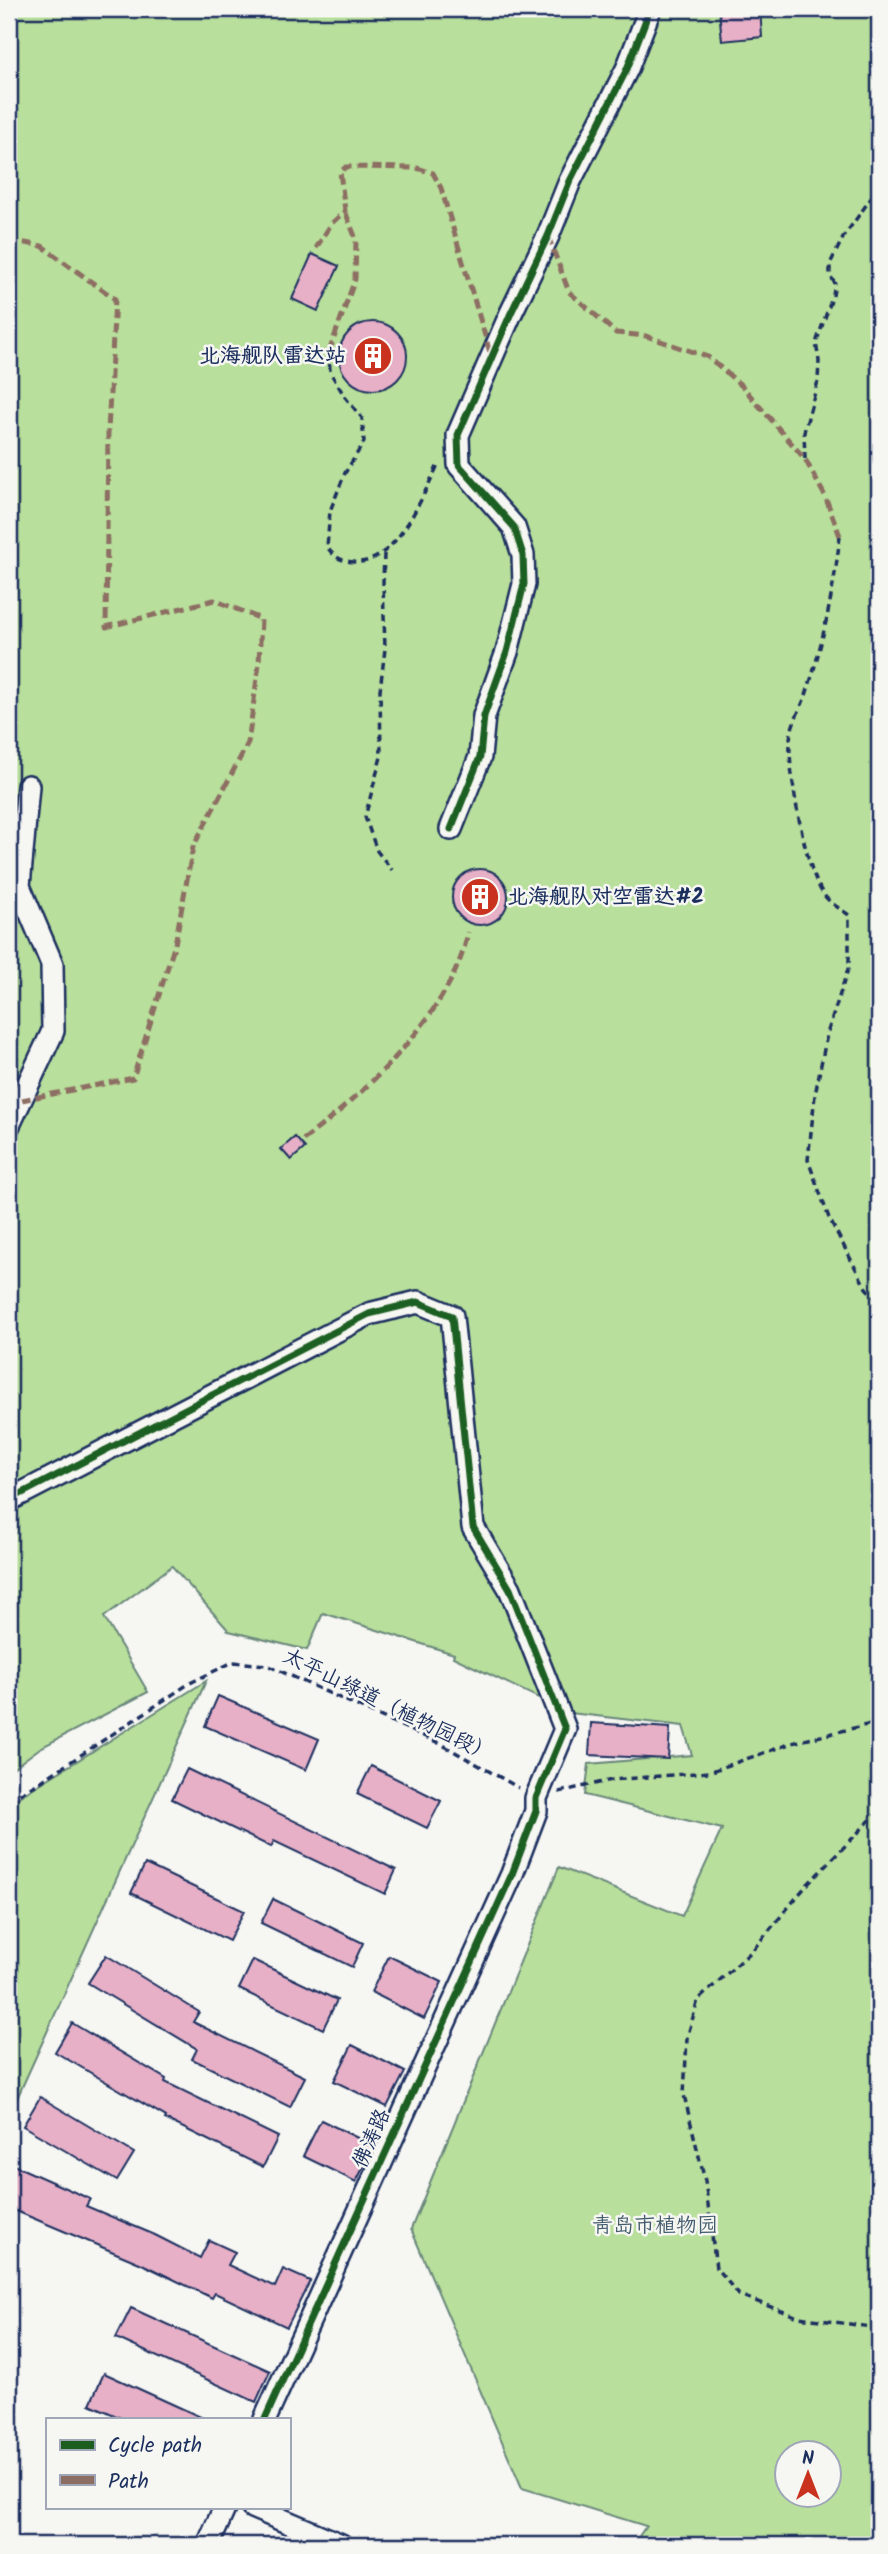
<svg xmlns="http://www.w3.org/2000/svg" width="888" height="2554" font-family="Kalam,'LXGW WenKai TC',sans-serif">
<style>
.green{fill:#b8df9b;stroke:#6a877c;stroke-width:2;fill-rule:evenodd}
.building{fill:#e7b0c7;stroke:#1b2f5e;stroke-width:2}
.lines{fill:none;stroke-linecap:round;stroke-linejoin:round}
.street-casing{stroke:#1b2f5e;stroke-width:26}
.path{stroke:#1b2f5e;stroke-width:3.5;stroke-dasharray:7 5;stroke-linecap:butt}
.street{stroke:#f6f6f2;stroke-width:21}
.quiet{stroke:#8d6e63;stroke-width:5;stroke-dasharray:10 5;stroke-linecap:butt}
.cycleway-casing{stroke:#f6f6f2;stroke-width:11}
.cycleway{stroke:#1b5e20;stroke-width:7}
.labels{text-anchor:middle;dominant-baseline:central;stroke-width:5;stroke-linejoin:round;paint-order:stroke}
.poi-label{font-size:21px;font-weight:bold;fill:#1b2f5e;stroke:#f6f6f2;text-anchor:end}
.street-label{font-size:21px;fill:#1b2f5e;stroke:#f6f6f2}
.park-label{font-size:21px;fill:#425b6d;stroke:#f6f6f2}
</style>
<rect width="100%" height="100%" fill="#f6f6f2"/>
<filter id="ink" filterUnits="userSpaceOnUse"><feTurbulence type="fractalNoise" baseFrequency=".0143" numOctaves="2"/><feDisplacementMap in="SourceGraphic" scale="14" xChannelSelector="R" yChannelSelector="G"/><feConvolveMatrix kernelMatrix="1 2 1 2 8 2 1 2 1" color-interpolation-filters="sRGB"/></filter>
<g filter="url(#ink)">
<g class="green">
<path d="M9,9H879V2545H633L646,2526L522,2488L411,2229L559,1867L682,1916L722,1829L585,1795L589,1764L692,1755L683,1726L570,1713L453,1657L454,1654L323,1613L307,1650L229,1631L172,1566L104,1617L148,1692L40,1748L9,1771ZM786,2452H828V2494H786Z"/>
<polygon points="206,1681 9,2116 9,1803"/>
</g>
<g class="building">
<polygon points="719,9 760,9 762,37 722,41"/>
<polygon points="312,254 339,266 318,311 292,299"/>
<circle cx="373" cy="356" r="34"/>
<circle cx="480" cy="897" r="28"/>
<polygon points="295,1137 305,1148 291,1160 281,1149"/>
<polygon points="218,1696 319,1739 306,1770 205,1726"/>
<polygon points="591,1723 670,1728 668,1759 589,1755"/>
<polygon points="371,1766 441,1801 427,1828 357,1794"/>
<polygon points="187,1769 396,1870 385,1894 274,1841 271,1847 172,1799"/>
<polygon points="145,1864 244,1911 229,1941 131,1893"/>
<polygon points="273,1899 363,1943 352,1967 261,1923"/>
<polygon points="106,1955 199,2012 193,2022 305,2077 290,2107 192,2059 197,2049 88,1983"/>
<polygon points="389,1956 442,1982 424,2019 371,1992"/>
<polygon points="253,1960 337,2000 323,2029 239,1989"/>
<polygon points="72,2023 166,2079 165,2082 278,2137 263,2167 165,2119 166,2117 55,2052"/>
<polygon points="352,2045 405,2072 387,2107 334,2081"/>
<polygon points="40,2097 134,2153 117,2181 23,2126"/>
<polygon points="321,2120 374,2146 356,2182 303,2156"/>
<polygon points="9,2163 90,2199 86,2206 155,2235 200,2258 209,2240 235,2252 228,2265 275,2287 283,2269 310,2281 287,2327 215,2293 212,2298 142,2264 9,2208"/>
<polygon points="131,2308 270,2371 256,2402 116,2338"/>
<polygon points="104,2373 205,2419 123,2419 90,2404"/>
</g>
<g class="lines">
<g class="street-casing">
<g id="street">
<polyline points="451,829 480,757 484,716 507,652 524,584 523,555 514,527 459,465 458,435 511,313 548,236 570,181 627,69 650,9"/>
<polyline points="9,1125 53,1031 52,964 19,886 28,786"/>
<polyline points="9,1500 369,1314 418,1302 452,1316 473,1527 510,1589 565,1729 536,1798 536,1811 512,1874 265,2419"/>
<polyline points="252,2507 341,2545"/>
<polyline points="208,2545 225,2507"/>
</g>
</g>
<g class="path">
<path d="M329,352L330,372L345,397L362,418L364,442L345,473L330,511L327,547C334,557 341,561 354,562C395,566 422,497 438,465H440"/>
<polyline points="805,459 804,432 818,381 819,361 816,343 833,295 835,284 830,275 830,264 844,236 879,187"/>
<path d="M840,536C834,588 824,639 808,689C803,706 792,720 790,739C788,771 805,870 824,895C829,903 841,909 849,915V966L827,1034L815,1095L808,1160L829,1218L866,1288L879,1302"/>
<polyline points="384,554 383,582 385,649 380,690 381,757 365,817 377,851 392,870"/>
<polyline points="559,1792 612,1780 709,1772 792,1743 879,1722"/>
<polyline points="9,1800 37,1784 190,1683 233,1662 267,1665 441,1744 519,1788"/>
<polyline points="879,1811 806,1886 752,1951 698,2000 687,2038 684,2095 705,2181 716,2268 739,2295 798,2317 879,2328"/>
</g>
<use href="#street" class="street"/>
<g class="quiet">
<polyline points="548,236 569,292 616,333 646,336 708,357 742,386 805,459 825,496 840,536"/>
<polyline points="9,240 42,246 115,299 108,431 106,627 214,600 261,619 259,664 248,743 193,847 175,944 133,1078 22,1100"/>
<polyline points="316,248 332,223 345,211 340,172 346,167 417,168 433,173 441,188 491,356"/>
<polyline points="329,352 355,279 356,239 345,211"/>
<path d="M303,1140C366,1093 453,1011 468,932"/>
</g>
<g class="cycleway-casing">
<g id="cycleway">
<polyline points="451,829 480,757 484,716 507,652 524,584 523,555 514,527 459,465 458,435 511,313 548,236 570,181 627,69 650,9"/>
<polyline points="9,1500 369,1314 418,1302 452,1316 473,1527 510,1589 565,1729 536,1798 536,1811 512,1874 265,2419"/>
</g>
</g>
<use href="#cycleway" class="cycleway"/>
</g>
</g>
<defs>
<g id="building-disc" transform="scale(2.0125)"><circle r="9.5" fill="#c8321e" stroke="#f6f6f2"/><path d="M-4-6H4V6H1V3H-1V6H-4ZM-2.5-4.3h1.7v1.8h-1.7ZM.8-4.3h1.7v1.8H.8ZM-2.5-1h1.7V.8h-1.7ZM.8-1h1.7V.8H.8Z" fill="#fff"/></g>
</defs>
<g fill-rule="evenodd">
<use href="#building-disc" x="373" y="356"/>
<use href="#building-disc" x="480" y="897"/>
</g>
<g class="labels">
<g class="poi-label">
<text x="346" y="356">北海舰队雷达站</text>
<text x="507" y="897" text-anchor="start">北海舰队对空雷达#2</text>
</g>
<g class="street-label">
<text transform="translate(388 1706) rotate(26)">太平山绿道（植物园段）</text>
<text transform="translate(372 2139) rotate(-66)">佛涛路</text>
</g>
<g class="park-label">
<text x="655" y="2226">青岛市植物园</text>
</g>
</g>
<rect width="888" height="2554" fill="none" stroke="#f6f6f2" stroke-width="35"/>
<rect x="18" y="18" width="853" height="2519" fill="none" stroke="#1b2f5e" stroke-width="2.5" filter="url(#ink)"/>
<rect x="46" y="2418" width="245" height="91" fill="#f6f6f2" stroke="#9ea6b7" stroke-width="2"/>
<rect x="60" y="2440" width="35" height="10" fill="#1b5e20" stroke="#9ea6b7" stroke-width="2"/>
<text x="108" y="2452" font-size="21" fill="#1b2f5e">Cycle path</text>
<rect x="60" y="2475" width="35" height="10" fill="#8d6e63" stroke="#9ea6b7" stroke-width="2"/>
<text x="108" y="2488" font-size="21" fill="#1b2f5e">Path</text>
<g transform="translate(808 2474)"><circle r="33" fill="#f6f6f2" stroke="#9ea6b7" stroke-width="2"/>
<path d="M0-5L12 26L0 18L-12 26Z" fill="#c8321e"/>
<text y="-10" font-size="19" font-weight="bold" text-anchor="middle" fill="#1b2f5e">N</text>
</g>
</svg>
